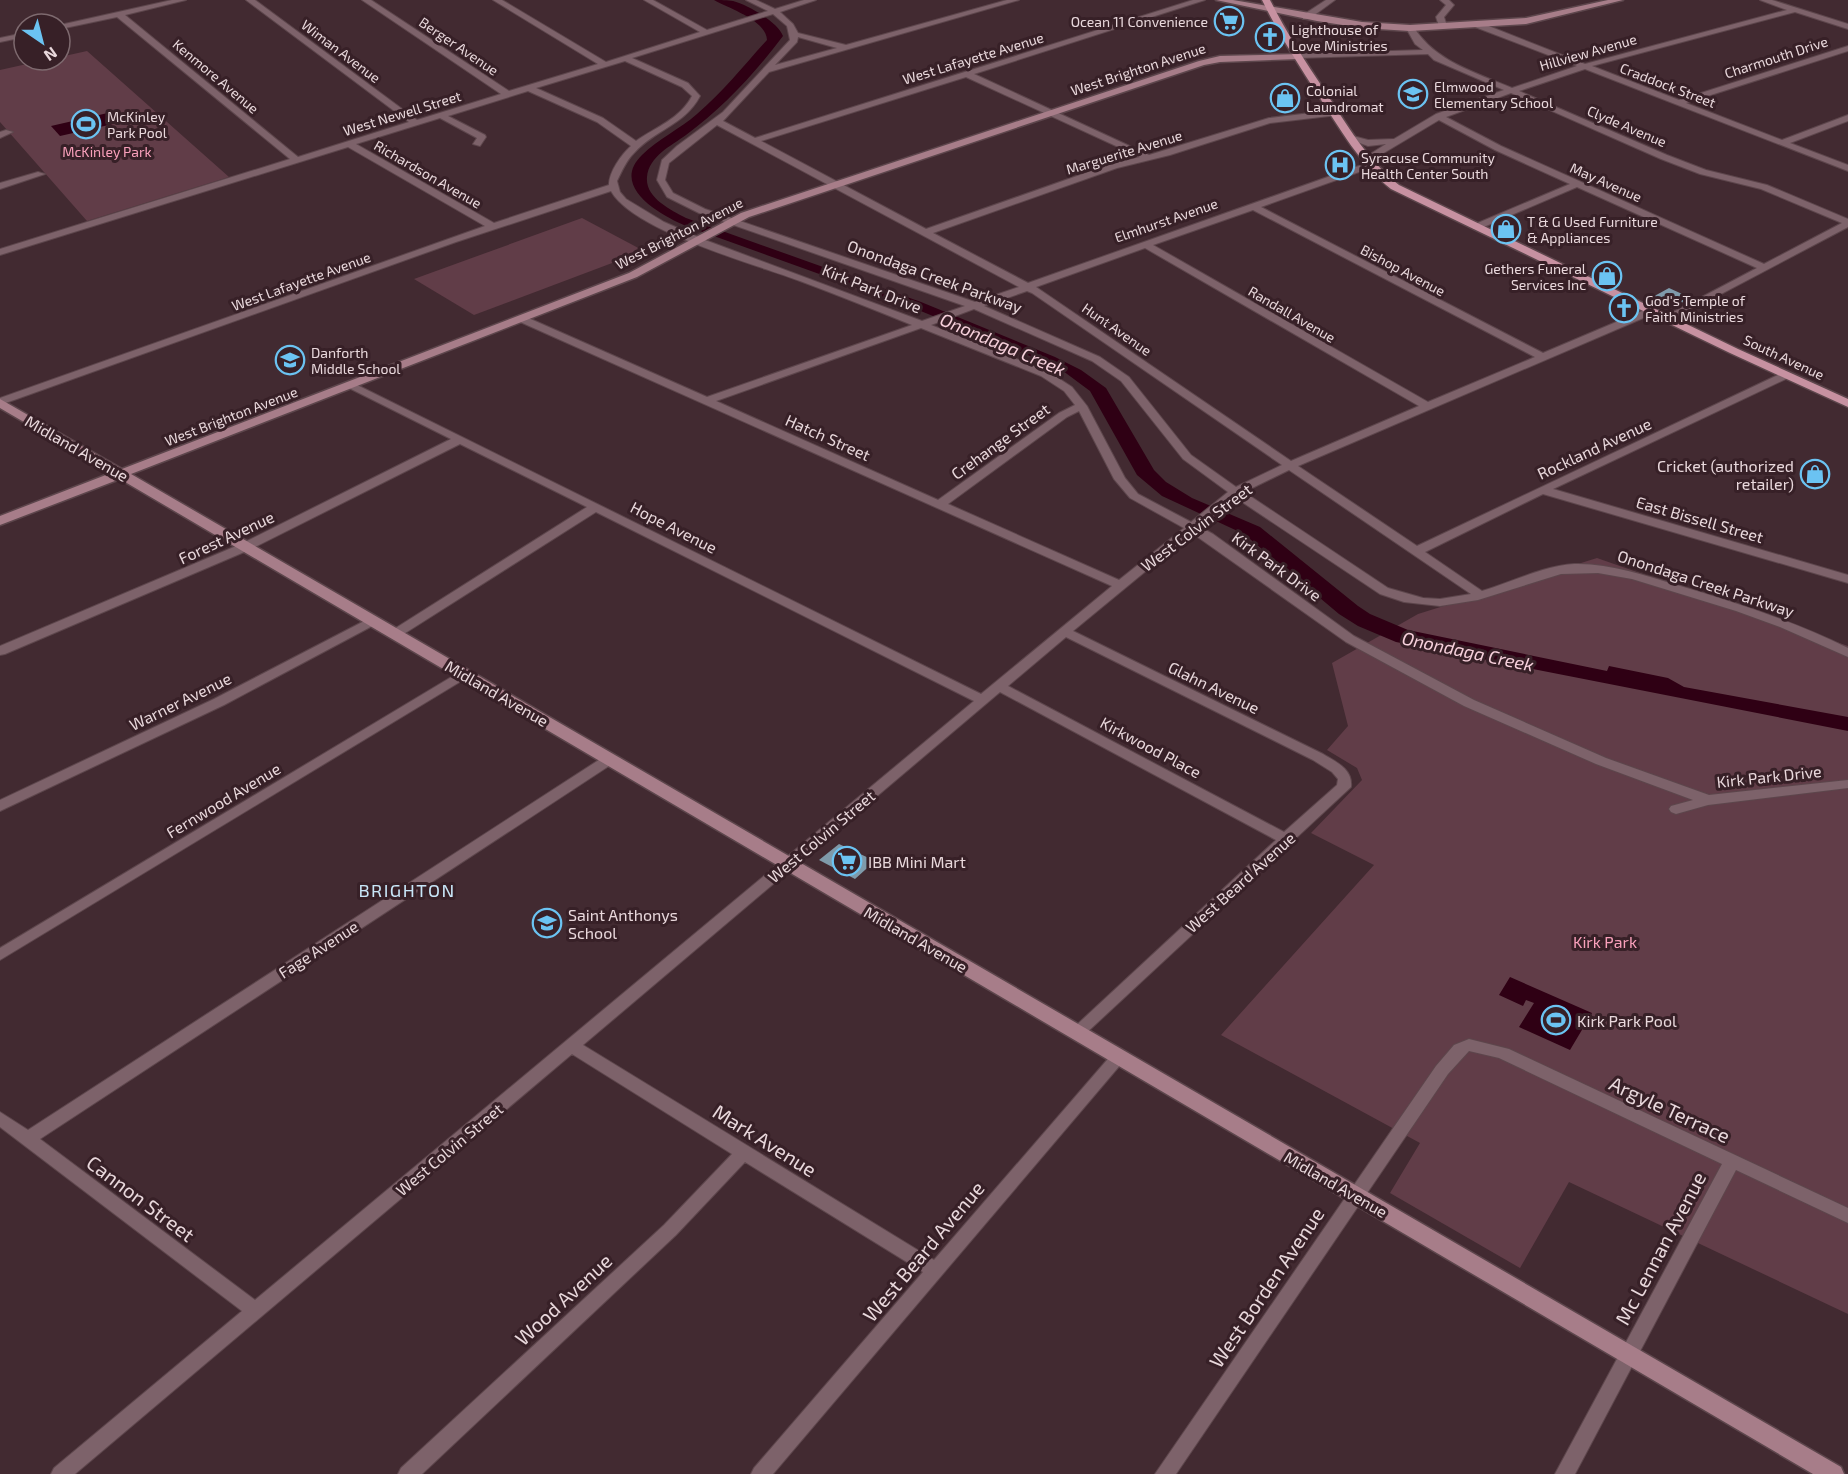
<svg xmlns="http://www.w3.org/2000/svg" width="1848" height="1474" font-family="'Exo 2',sans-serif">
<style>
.green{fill:#613d48}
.water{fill:#2f0014}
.building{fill:#7f9aaa}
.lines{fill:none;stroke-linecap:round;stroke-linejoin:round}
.street-casing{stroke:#5d464c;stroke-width:2}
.secondary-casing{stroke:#5d464c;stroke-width:3}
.primary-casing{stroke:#5d464c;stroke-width:3}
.street{fill:#7d626a;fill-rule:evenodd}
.secondary{fill:#a77d89;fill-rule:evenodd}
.primary{fill:#c791a1;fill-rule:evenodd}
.labels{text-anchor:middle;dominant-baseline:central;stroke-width:6;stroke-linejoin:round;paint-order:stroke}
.far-poi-label{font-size:14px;fill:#e9d8dc;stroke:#372027;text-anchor:start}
.far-street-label{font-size:14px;fill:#e9d8dc;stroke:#372027}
.far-park-label{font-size:14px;fill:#f9a0bb;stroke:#372027}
.street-label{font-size:16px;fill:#e9d8dc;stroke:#372027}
.poi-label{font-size:16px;fill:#e9d8dc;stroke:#372027;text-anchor:start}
.park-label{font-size:16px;fill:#f9a0bb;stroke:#372027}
.water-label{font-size:18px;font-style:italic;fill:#f7d1dc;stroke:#372027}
.neighbourhood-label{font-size:18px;letter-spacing:1.5px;fill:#c8e6f8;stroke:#372027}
.near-street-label{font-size:20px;fill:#e9d8dc;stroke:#372027}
</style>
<rect width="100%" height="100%" fill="#422a31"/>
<g class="green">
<polygon points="87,51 229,177 87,221 0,122 0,70 45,60 60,60 60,57"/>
<polygon points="582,218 644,251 474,315 414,279"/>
<polygon points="1597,558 1848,646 1848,1314 1569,1182 1520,1268 1390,1193 1420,1143 1221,1035 1374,865 1311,833 1362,780 1357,768 1327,750 1348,726 1332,663 1418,614"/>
</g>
<g class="water">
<path d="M714,0C720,0 728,0 733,1C748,5 778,22 783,36C756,72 723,108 686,135C671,146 649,156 647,177C645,198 671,210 686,218L921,302L1055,357L1081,370L1106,388L1154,470L1166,482L1192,498L1260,527L1358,606L1370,614L1408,630L1607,671L1609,666L1668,678L1684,687L1848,717V731L1396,642L1358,626L1339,614L1244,534L1162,496L1137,475L1090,391L1059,368L911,307L686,226C662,216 609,187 642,155C658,139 680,129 697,114C723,92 745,64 767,40C766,20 730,9 714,0Z"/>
<polygon points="112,112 122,122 60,136 51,126"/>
<polygon points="1510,977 1592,1013 1570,1050 1519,1027 1534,1003 1526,1000 1523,1006 1499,995"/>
</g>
<g class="building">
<polygon points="1669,288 1691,298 1671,308 1649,299"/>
<polygon points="839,844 875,861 855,879 819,860"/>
</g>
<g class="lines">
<g class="street-casing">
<g id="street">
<path d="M172,0H186L125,15L298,157L409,122L246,0H255L417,120L501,94L362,0H371L509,91L598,64L493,0H502L606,62L700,32L644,0H653L707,30L768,11L746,0H756L775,9L804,0H816L780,12L793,24L798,33L846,45L1007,0H1019L769,72L723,121L755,138L1193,0H1205L974,74L1149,155L1269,118L1335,110L1339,113L1338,115L1270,123L1170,155L1117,168L933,233L1028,283L1370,162L1373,163V167L1261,207L1543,353L1647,309H1655V313L1298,466L1417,546L1782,373H1790V377L1553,489L1848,575V583L1543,494L1425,552L1482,591C1512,582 1543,566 1574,564C1609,563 1644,575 1677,585C1735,602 1793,621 1848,648V657L1780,627L1736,611L1632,579L1598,573L1561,574L1478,600L1440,606L1404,602L1380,594L1236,498L1200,527L1213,534L1354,636L1474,700L1606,758L1709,795L1848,780V788L1708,805L1676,814L1671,812L1669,809L1671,806L1693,800L1596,764L1464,706L1346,642L1192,533L1073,631L1323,754C1336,762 1353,769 1351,787L1083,1036L1077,1038L1071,1036L1069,1032L1276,840L1000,692L583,1045L934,1260L1113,1053L1119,1051L1125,1053L1127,1057L773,1474H751L754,1468L923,1272L745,1162L676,1235L422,1474H398L401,1468L664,1225L732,1154L572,1054L75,1474H51L54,1468L242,1311L0,1127V1112L28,1130L605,756H615L617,759L615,762L40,1139L255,1300L974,701L596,512L399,637H391L389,634L391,631L587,507L460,444L249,550L5,654L0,655V646L241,544L451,439L347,387V383L351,382L981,694L1112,586L518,321V317H526L707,397L912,325C875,310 838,295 800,281C755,264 633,231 611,191L456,242L0,405V398L485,226L348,147L0,255V249L290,159L117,17L60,29V25ZM773,14L787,26L790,40L723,112L677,146L662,160L657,180L667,197L699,213L965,306L922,321L705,240L664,222L626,199L620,192L617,181C622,171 626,161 634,153C654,130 685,125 700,96L688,83L632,58ZM798,37L837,48L775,65L797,42ZM625,61L682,87L692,96C680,119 656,127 636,141L603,118L536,88ZM966,77L1140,157L1111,164L926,229L761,141ZM528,91L597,122L631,146C621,155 609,172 609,185L494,223L356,144L440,118L477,138L473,144L480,146L486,137L485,135L448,116ZM717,125L1019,287L975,302L705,209L673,193L665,180L669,163ZM1253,210L1535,357L1428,402L1153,245ZM1145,248L1419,406L1291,461L1036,287ZM1027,291L1032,293L1282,465L1236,487L1191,455L1129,377L1100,357L984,306ZM974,309L1092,361L1121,381L1183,459L1228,492L1191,522L1138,494L1125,478L1087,406L1072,387L1049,372L931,325ZM921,328L1041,376L1064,391L1075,405L1059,413L938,500L716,401ZM1079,411L1114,479L1130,498L1184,528L1119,580L948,504L1067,417ZM1289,470L1471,594L1440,599L1423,598L1388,588L1244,492ZM1066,637L1313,760L1332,772L1338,779L1337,785L1284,832L1008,686Z"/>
<polygon points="1326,0 1335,0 1309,19 1303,19 1303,15"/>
<polygon points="1440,0 1449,0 1454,5 1444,17 1447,26 1443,28 1439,26 1436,17 1446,5"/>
<path d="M1760,0H1772L1848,24V29L1795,12L1592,66L1679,100L1848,46V51L1686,103L1782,140L1848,115V121L1790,143L1848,165V171L1585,69L1519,91L1667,155L1706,170L1767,185L1848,219V227L1668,322L1663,319L1664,317L1757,268L1577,187L1479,229H1473V225L1570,184L1495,150L1439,120L1367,163L1363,160L1364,158L1386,144L1368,146L1349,139L1353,136L1368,140L1394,139L1436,114L1504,90L1434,60L1428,54L1298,58L1294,56L1298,54L1423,50L1415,44L1406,28L1410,26H1413C1435,62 1475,72 1512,88L1577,66L1475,27V23H1481L1585,64L1787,10ZM1511,93L1661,159L1700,174L1761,189L1842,223L1764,264L1501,146L1446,117Z"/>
<polygon points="24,33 24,37 0,42 0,38"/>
<polygon points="6,130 13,132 0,138 0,132"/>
<polygon points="38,172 45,174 0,189 0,183"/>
<polygon points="372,617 378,621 376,624 224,705 0,811 0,800 214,699"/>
<polygon points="463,670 468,671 469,674 468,677 0,960 0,948"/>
<polygon points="1469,1039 1509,1049 1848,1208 1848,1223 1736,1170 1575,1474 1555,1474 1722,1164 1499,1058 1469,1051 1448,1074 1176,1474 1155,1474 1436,1066 1454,1045"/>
</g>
</g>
<g class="secondary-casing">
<g id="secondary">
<polygon points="1216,0 1233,0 1362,22 1410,25 1526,18 1608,0 1623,0 1526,24 1410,31 1362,28 1317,21"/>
<polygon points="1301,54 1301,58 1298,59 1220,62 1204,65 749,217 637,277 131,474 1841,1467 1844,1474 1813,1474 120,479 0,525 0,516 111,473 0,408 0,399 122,469 629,273 741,213 1199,61 1220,56"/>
</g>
</g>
<g class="primary-casing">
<path id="primary" d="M1262,0H1270C1286,32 1305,61 1325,91C1347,125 1367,160 1399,185L1738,349L1848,399V407L1730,353L1391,189C1360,164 1340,129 1318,95C1298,64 1278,33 1262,0Z"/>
</g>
<use href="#street" class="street"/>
<use href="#secondary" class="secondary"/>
<use href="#primary" class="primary"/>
</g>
<defs>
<g id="supermarket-ring" transform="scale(1.5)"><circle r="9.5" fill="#372027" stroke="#6bc3f2" stroke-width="1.5"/><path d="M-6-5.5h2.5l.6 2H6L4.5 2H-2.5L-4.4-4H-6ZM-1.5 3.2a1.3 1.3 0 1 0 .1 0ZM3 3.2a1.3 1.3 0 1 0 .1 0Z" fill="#6bc3f2"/></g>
<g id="church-ring" transform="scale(1.5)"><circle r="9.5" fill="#372027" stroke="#6bc3f2" stroke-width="1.5"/><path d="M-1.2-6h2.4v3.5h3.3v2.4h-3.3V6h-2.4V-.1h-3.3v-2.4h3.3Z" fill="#6bc3f2"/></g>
<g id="school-ring" transform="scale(1.5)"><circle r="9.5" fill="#372027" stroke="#6bc3f2" stroke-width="1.5"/><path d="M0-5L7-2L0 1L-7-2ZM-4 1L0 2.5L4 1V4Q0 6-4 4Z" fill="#6bc3f2"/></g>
<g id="shop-ring" transform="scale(1.5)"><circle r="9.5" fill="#372027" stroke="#6bc3f2" stroke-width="1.5"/><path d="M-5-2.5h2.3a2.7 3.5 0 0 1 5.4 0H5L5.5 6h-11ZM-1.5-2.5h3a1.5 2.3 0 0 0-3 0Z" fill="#6bc3f2"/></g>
<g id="stadium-ring" transform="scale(1.5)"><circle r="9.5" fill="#372027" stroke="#6bc3f2" stroke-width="1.5"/><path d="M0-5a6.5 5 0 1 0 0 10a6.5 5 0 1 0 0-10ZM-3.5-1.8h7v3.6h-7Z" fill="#6bc3f2"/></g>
<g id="hospital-ring" transform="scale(1.5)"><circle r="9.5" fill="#372027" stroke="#6bc3f2" stroke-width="1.5"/><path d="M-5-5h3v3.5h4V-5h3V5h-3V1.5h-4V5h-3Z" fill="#6bc3f2"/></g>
</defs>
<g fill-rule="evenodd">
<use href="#supermarket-ring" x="1229" y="21"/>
<use href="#church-ring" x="1270" y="37"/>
<use href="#school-ring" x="1413" y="94"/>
<use href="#shop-ring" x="1285" y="98"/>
<use href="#stadium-ring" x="86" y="124"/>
<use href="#hospital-ring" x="1340" y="165"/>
<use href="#shop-ring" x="1506" y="229"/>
<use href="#shop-ring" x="1607" y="276"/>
<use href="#church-ring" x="1624" y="308"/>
<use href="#school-ring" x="290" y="360"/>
<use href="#shop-ring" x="1815" y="474"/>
<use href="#supermarket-ring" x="847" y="861"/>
<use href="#school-ring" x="547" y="923"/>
<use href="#stadium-ring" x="1556" y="1020"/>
</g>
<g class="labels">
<g class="far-poi-label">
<text x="1208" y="21" text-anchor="end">Ocean 11 Convenience</text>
<text x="1291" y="29">Lighthouse of<tspan x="1291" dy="16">Love Ministries</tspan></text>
<text x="1434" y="86">Elmwood<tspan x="1434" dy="16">Elementary School</tspan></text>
<text x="1306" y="90">Colonial<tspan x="1306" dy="16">Laundromat</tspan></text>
<text x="107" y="116">McKinley<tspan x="107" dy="16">Park Pool</tspan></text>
<text x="1361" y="157">Syracuse Community<tspan x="1361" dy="16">Health Center South</tspan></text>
<text x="1527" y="221">T &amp; G Used Furniture<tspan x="1527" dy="16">&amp; Appliances</tspan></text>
<text x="1586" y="268" text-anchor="end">Gethers Funeral<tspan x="1586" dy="16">Services Inc</tspan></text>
<text x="1645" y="300">God's Temple of<tspan x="1645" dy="16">Faith Ministries</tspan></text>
<text x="311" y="352">Danforth<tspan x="311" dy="16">Middle School</tspan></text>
</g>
<g class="far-street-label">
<text transform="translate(459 46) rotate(34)">Berger Avenue</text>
<text transform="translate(341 51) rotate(37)">Wiman Avenue</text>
<text transform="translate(1588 52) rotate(-16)">Hillview Avenue</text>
<text transform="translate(1776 57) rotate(-18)">Charmouth Drive</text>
<text transform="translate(973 58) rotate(-17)">West Lafayette Avenue</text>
<text transform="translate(1138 69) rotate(-18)">West Brighton Avenue</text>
<text transform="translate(216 76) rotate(40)">Kenmore Avenue</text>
<text transform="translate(1668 85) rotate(21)">Craddock Street</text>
<text transform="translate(402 113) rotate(-17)">West Newell Street</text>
<text transform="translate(1627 126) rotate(23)">Clyde Avenue</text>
<text transform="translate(1124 152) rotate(-17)">Marguerite Avenue</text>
<text transform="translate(428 174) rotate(30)">Richardson Avenue</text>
<text transform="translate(1606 182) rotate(24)">May Avenue</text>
<text transform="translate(1166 220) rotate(-19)">Elmhurst Avenue</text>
<text transform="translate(679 233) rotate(-27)">West Brighton Avenue</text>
<text transform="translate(1403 270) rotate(28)">Bishop Avenue</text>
<text transform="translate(301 281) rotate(-20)">West Lafayette Avenue</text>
<text transform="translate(1292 314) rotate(30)">Randall Avenue</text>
<text transform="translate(1117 329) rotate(35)">Hunt Avenue</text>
<text transform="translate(1784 357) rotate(25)">South Avenue</text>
<text transform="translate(231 416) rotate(-21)">West Brighton Avenue</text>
</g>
<g class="far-park-label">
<text x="107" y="151">McKinley Park</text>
</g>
<g class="street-label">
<text transform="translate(935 276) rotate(20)">Onondaga Creek Parkway</text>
<text transform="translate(872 288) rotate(22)">Kirk Park Drive</text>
<text transform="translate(828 437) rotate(24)">Hatch Street</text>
<text transform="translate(1000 441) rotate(-36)">Crehange Street</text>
<text transform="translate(77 448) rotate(30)">Midland Avenue</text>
<text transform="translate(1594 448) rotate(-25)">Rockland Avenue</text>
<text transform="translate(1700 519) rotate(16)">East Bissell Street</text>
<text transform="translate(674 527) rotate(27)">Hope Avenue</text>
<text transform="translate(1196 527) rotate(-37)">West Colvin Street</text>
<text transform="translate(226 537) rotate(-25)">Forest Avenue</text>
<text transform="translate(1277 566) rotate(36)">Kirk Park Drive</text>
<text transform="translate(1706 583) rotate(18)">Onondaga Creek Parkway</text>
<text transform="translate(1214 687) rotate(26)">Glahn Avenue</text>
<text transform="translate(497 693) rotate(30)">Midland Avenue</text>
<text transform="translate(180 701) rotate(-26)">Warner Avenue</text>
<text transform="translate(1151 747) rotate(28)">Kirkwood Place</text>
<text transform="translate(1769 776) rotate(-6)">Kirk Park Drive</text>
<text transform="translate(223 800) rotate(-31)">Fernwood Avenue</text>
<text transform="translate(821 836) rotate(-40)">West Colvin Street</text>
<text transform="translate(1240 882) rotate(-42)">West Beard Avenue</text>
<text transform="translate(916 939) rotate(30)">Midland Avenue</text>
<text transform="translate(318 949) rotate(-33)">Fage Avenue</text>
<text transform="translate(449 1149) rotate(-40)">West Colvin Street</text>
<text transform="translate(1336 1184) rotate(30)">Midland Avenue</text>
</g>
<g class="poi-label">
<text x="1794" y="465" text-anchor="end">Cricket (authorized<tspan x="1794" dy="18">retailer)</tspan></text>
<text x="868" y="861">IBB Mini Mart</text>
<text x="568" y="914">Saint Anthonys<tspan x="568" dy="18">School</tspan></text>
<text x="1577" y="1020">Kirk Park Pool</text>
</g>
<g class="park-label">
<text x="1605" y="941">Kirk Park</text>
</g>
<g class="water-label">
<text transform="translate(1003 344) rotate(23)">Onondaga Creek</text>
<text transform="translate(1468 651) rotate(12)">Onondaga Creek</text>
</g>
<g class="neighbourhood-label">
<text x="407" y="890">BRIGHTON</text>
</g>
<g class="near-street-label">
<text transform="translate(1670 1109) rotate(25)">Argyle Terrace</text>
<text transform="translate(765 1140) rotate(32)">Mark Avenue</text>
<text transform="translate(141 1198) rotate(37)">Cannon Street</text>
<text transform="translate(1660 1248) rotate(-62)">Mc Lennan Avenue</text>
<text transform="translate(923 1251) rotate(-50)">West Beard Avenue</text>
<text transform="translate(1266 1287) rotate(-56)">West Borden Avenue</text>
<text transform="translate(563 1299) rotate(-43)">Wood Avenue</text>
</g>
</g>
<g transform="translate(42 42) rotate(145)"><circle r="28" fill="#372027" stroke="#7e6a6f" stroke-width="1.5"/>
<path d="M0-4.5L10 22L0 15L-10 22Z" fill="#6bc3f2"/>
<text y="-9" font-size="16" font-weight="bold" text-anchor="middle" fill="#e9d8dc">N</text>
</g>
</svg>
